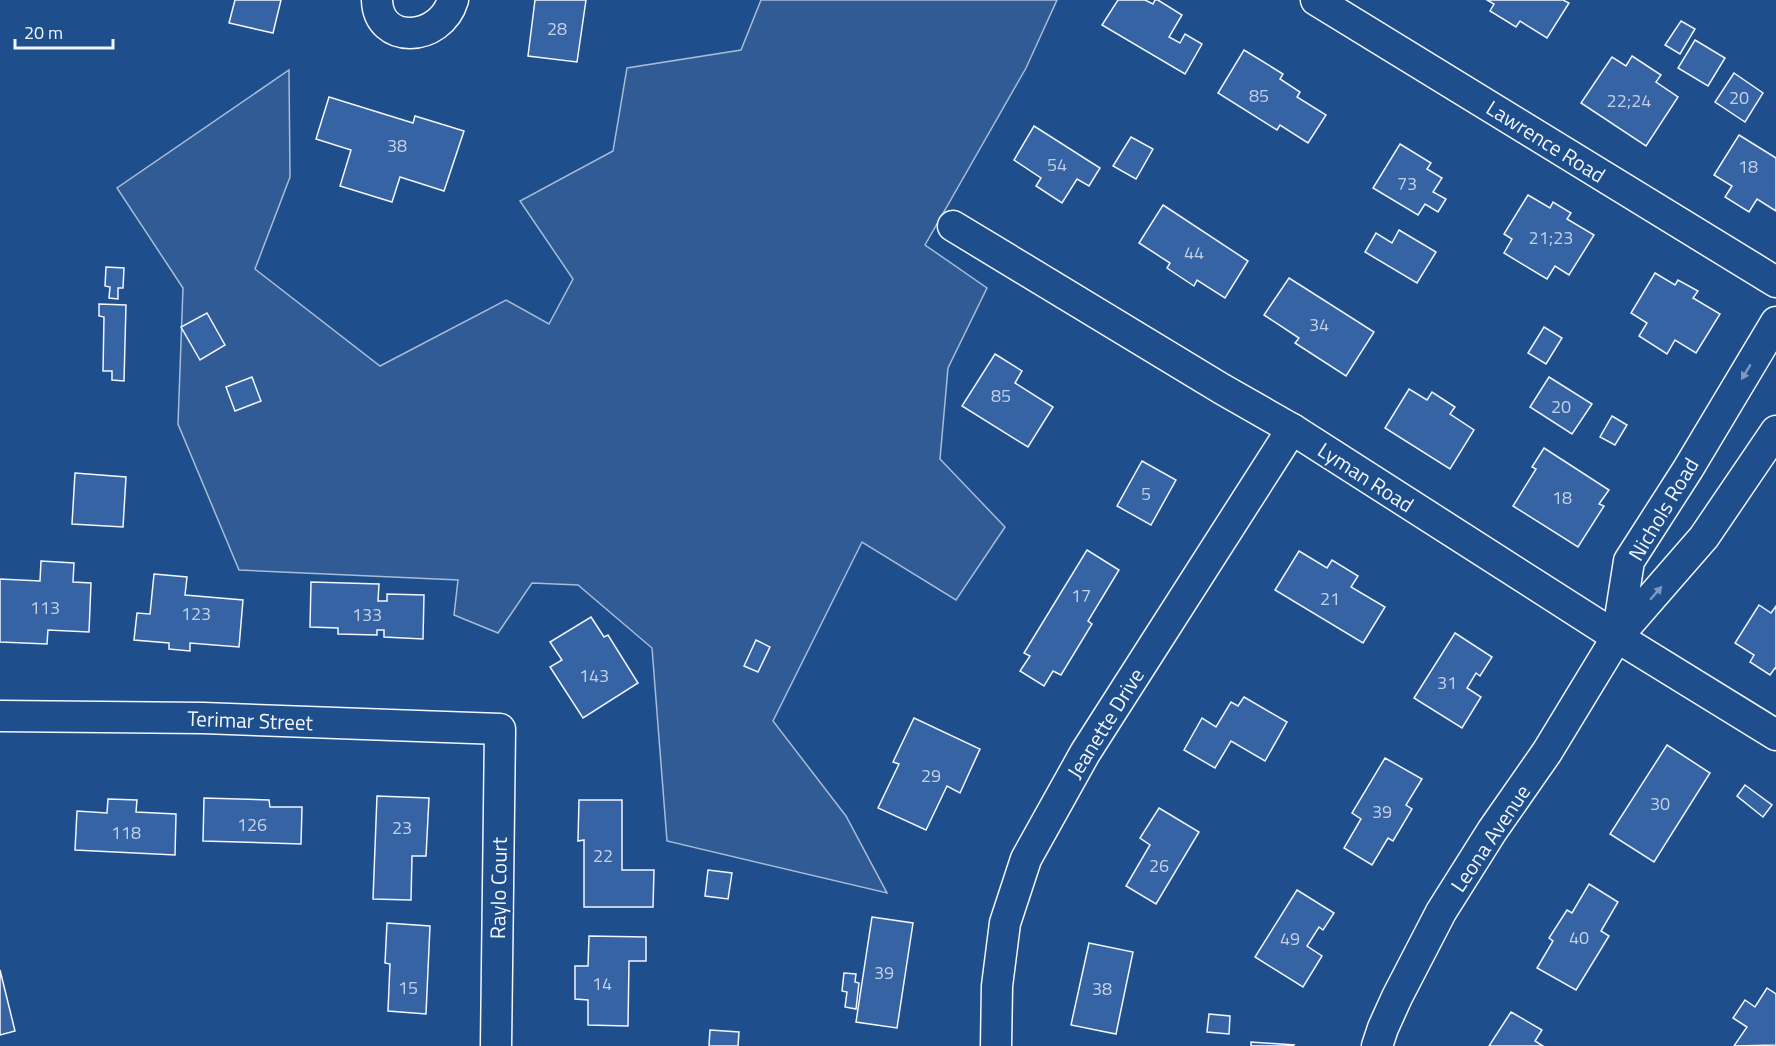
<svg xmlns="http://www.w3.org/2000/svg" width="1776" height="1046" font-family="'Titillium Web',sans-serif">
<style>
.built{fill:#305b95;stroke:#a8bbd7;stroke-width:1.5}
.building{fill:#3563a3;stroke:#f2f6ff;stroke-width:1.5}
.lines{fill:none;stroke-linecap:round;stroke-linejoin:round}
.minor-casing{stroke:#f2f6ff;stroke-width:33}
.minor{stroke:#1f4e8c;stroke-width:30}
.oneway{fill:#7e9ac0}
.labels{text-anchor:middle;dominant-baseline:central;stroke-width:4.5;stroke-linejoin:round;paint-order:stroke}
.number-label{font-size:18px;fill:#c3d1e8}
.street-label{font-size:21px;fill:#f2f6ff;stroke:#1f4e8c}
</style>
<rect width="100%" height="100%" fill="#1f4e8c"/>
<polygon class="built" points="761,0 1057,0 1026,68 925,245 987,288 948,368 940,459 1005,527 956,600 862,542 773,721 846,816 887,893 667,841 652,648 578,585 532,583 498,633 454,615 458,580 239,570 178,424 183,288 117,188 289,70 290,177 255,269 380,366 506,300 549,324 573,279 520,201 613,151 627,68 741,50"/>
<g class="building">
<polygon points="235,0 281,0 273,33 229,23"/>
<polygon points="535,0 586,0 577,62 528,56"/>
<polygon points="1118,0 1145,0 1153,4 1155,0 1158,0 1182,15 1169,37 1180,43 1185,34 1202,44 1185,74 1102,25"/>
<polygon points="1487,0 1563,0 1569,3 1547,38 1520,21 1516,27 1490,11 1494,4"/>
<polygon points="1681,21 1695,29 1680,54 1665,45"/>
<polygon points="1695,40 1725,58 1708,86 1678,68"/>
<polygon points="1244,50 1283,74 1280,79 1300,92 1297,97 1326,115 1308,143 1280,125 1277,130 1218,93"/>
<polygon points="1632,56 1661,75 1656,82 1678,97 1646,146 1581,103 1612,57 1626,66"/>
<polygon points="1734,73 1763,93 1745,122 1715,102"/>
<polygon points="329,97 413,123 415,116 464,131 444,191 400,177 392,202 340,186 351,150 316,139"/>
<polygon points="1034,126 1100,168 1089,186 1077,179 1062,203 1036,186 1041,178 1014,160"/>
<polygon points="1739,135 1776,158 1776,211 1757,199 1749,212 1725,197 1732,186 1714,175"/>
<polygon points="1131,137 1153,149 1136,179 1113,166"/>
<polygon points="1400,144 1431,163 1427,169 1442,178 1433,192 1446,199 1438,212 1425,204 1418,215 1373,188"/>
<polygon points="1528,195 1550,208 1553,202 1571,213 1567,219 1594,235 1569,275 1555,266 1547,279 1504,253 1512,239 1504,234"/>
<polygon points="1163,205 1248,261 1225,298 1197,280 1194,286 1167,268 1170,263 1139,243"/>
<polygon points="1399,230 1436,252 1417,283 1365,252 1376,233 1392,243"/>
<polygon points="106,267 124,268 123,288 118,288 118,299 109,298 110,287 105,286"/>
<polygon points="1655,273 1675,285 1678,280 1698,291 1693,298 1720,314 1696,353 1675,340 1667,354 1639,336 1647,323 1631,313"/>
<polygon points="1289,278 1374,332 1346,376 1295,343 1299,338 1264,315"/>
<polygon points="99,304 126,305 124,381 112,380 112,371 103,371 104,317 99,316"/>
<polygon points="207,313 225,345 200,360 181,327"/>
<polygon points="1544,327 1562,338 1546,364 1528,353"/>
<polygon points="995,354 1022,371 1015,383 1053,407 1028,447 962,406"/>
<polygon points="252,377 261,401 235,411 226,387"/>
<polygon points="1549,377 1592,404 1572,434 1530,407"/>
<polygon points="1409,389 1427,400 1432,392 1455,407 1450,414 1474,430 1450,469 1385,428"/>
<polygon points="1612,416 1627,425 1615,445 1600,437"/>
<polygon points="1544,448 1609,490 1599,504 1604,506 1578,547 1513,506 1536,469 1532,467"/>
<polygon points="1142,461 1176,480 1151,525 1117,506"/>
<polygon points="75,473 126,477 123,527 72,524"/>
<polygon points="1087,550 1119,570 1088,621 1092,624 1061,675 1053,671 1044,686 1020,671 1030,656 1024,653"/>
<polygon points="1299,551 1327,568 1332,560 1358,576 1351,587 1385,607 1363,643 1275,590"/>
<polygon points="41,561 74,563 73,582 91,583 89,632 48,630 47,644 0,642 0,579 40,581"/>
<polygon points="154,574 187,577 185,595 243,600 239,647 190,643 190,651 169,649 169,643 134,640 137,613 150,614"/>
<polygon points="311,582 379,584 378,601 387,601 387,594 424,595 423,639 384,637 384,630 377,630 377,635 338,634 338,628 310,627"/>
<polygon points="1759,605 1771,613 1776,606 1776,669 1775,668 1770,675 1750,662 1754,655 1735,643"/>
<polygon points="591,617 604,637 608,635 638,683 583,718 550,667 562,660 550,642"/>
<polygon points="1455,633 1492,657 1480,676 1476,673 1467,688 1481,697 1462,728 1414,698"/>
<polygon points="756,640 770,647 758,672 744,666"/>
<polygon points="1244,697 1287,722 1265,761 1231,741 1215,768 1184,750 1202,718 1216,727 1231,702 1238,706"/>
<polygon points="914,718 980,749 960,793 947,786 926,830 878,808 899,764 893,762"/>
<polygon points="1667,745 1710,773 1654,862 1610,834"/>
<polygon points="1385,758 1422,779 1406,805 1412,809 1393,841 1388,838 1372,865 1344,848 1361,819 1352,813"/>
<polygon points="1745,785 1772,805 1763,817 1737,796"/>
<polygon points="377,796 429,798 426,856 412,856 411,900 373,899"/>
<polygon points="204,798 269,800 270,807 302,807 301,844 203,841"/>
<polygon points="108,799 137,800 136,812 176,814 175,855 75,850 77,811 107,813"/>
<polygon points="579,800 622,800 622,870 654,870 653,907 584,907 584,840 578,841"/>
<polygon points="1159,808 1199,832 1156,904 1126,886 1150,845 1140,838"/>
<polygon points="708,870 732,873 728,899 705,896"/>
<polygon points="1589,884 1618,902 1601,931 1609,936 1576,990 1537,968 1553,941 1549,938 1567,910 1572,913"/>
<polygon points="1297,890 1334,913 1323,930 1319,927 1307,946 1322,956 1303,987 1255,957"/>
<polygon points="872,917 913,923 897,1028 856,1022"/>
<polygon points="387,923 430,926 426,1014 388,1011 390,964 385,963"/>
<polygon points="589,936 646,937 646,961 629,961 628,1026 588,1025 588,1000 575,999 575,966 588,966"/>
<polygon points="1089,943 1133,952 1116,1034 1071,1025"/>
<polygon points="0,970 15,1031 0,1035"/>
<polygon points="844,973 856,974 855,982 859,983 856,1009 845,1007 847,992 842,991"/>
<polygon points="1767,988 1776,994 1776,1045 1734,1046 1747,1027 1733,1018 1745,1000 1755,1007"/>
<polygon points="1511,1012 1542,1030 1535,1041 1543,1046 1489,1046"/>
<polygon points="1209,1014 1230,1016 1229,1034 1207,1032"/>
<polygon points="710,1030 739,1032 738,1046 709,1046"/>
<polygon points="1251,1042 1294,1045 1293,1046 1251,1046"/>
</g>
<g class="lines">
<g class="minor-casing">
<g id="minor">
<path d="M377,0C378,45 440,43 453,0"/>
<polyline points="1316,0 1776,282"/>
<polyline points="953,226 1222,389 1292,429 1617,637 1776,735"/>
<polyline points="1617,637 1629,561 1688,469 1776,322"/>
<polyline points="0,716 203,718 500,729 496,1046"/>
<polyline points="996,1046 997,986 1005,923 1026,859 1085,753 1292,429"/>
<polyline points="1377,1046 1383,1028 1397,997 1441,912 1492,831 1547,752 1617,637 1704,537 1776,431"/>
</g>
</g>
<use href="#minor" class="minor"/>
</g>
<defs><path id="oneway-solid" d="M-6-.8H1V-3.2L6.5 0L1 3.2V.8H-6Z" transform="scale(1.5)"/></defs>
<g class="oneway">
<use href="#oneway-solid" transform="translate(1746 372) rotate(121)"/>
<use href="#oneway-solid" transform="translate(1656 593) rotate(-49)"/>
</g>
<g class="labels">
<g class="number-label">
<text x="557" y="28">28</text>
<text x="1259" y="95">85</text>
<text x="1739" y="97">20</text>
<text x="1629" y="100">22;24</text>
<text x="397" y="145">38</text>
<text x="1057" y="164">54</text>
<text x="1748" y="166">18</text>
<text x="1407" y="183">73</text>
<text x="1551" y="237">21;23</text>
<text x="1194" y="252">44</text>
<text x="1319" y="324">34</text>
<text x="1001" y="395">85</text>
<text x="1561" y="406">20</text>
<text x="1146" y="493">5</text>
<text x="1562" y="497">18</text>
<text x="1081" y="595">17</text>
<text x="1330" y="598">21</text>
<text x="45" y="607">113</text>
<text x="196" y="613">123</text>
<text x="367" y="614">133</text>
<text x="594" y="675">143</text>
<text x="1447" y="682">31</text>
<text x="931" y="775">29</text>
<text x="1660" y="803">30</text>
<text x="1382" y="811">39</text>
<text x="252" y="824">126</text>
<text x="402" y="827">23</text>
<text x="126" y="832">118</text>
<text x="603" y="855">22</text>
<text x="1159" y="865">26</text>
<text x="1579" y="937">40</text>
<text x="1290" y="938">49</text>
<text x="884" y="972">39</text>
<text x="602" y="983">14</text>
<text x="408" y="987">15</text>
<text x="1102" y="988">38</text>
</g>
<g class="street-label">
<text transform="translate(1546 141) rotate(32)">Lawrence Road</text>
<text transform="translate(1366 477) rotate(33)">Lyman Road</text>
<text transform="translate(1663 509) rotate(-59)">Nichols Road</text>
<text transform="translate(250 720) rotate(2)">Terimar Street</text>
<text transform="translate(1105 723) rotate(-58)">Jeanette Drive</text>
<text transform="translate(1490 838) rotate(-56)">Leona Avenue</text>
<text transform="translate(498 888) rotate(-89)">Raylo Court</text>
</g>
</g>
<path d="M15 39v9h98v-9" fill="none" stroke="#f2f6ff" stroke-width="3"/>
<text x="24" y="39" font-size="18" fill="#f2f6ff" stroke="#1f4e8c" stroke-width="4.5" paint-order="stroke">20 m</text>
</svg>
